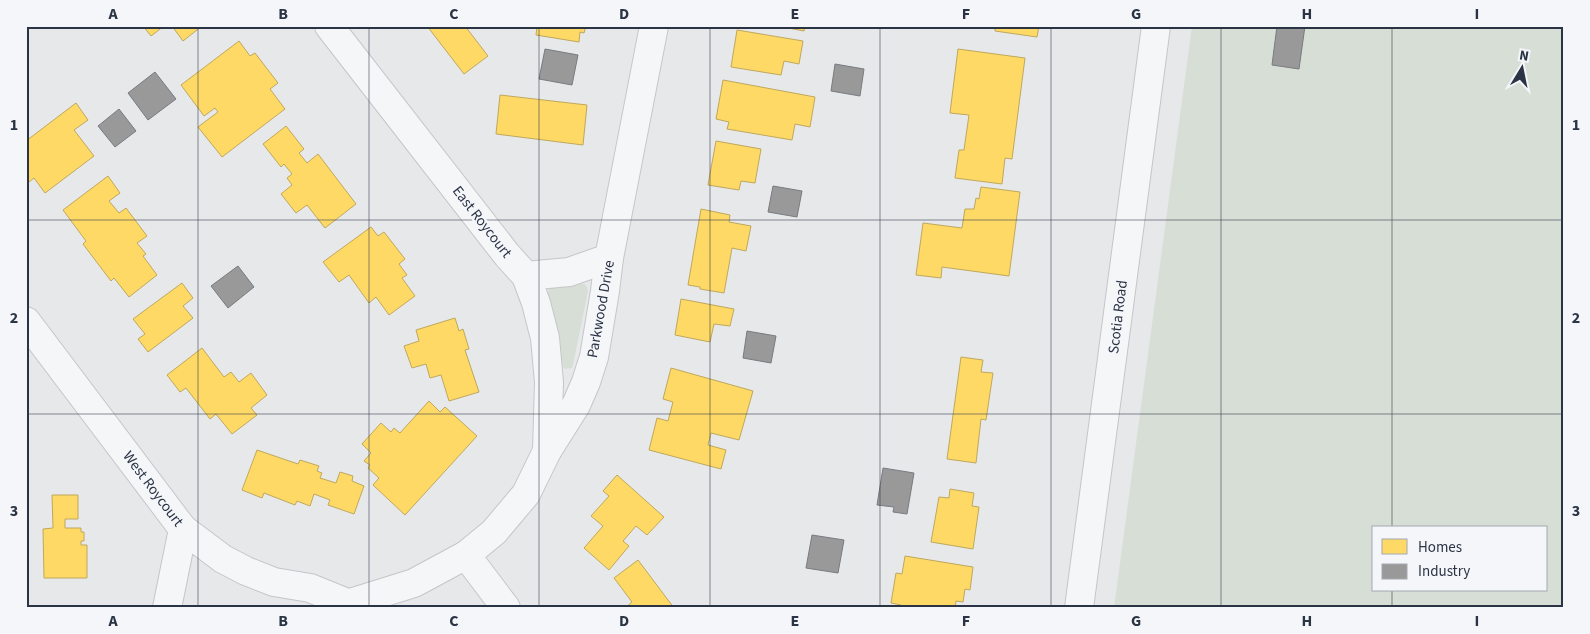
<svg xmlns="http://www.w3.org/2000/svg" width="1590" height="634" font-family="'Source Sans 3',sans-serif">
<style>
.green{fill:#d6ded6;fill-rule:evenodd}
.homes{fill:#ffd966;stroke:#bfa85c}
.industry{fill:#999;stroke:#787b80}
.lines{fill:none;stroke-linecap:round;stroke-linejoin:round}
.minor-casing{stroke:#c4c6c8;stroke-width:30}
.tertiary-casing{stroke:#c4c6c8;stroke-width:30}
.minor{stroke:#f5f6f7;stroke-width:28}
.tertiary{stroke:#f5f6f7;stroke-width:28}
.grid{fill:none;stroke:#2b3445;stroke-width:1;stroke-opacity:0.55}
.labels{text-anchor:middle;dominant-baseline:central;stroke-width:5;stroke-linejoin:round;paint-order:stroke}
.street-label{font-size:15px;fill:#2b3445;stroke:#f4f6f9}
.neatline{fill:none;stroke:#2b3445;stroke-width:2}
.grid-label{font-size:16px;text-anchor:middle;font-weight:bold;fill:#2b3445}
</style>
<rect width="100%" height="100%" fill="#e6e8ea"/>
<g class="green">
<path d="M1192,26H1564V608H1114ZM1374,528H1546V590H1374Z"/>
<path d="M584,284L587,287L588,291L573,365L572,368L565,369L563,367L557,336L547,294C550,282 563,288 572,287C576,286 579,284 584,284Z"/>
</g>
<g class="homes">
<polygon points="143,26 164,26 151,36"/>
<polygon points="172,26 202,26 183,41"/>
<polygon points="427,26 465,26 488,56 464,74"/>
<polygon points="537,26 586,26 584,33 580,32 579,42 536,35"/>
<polygon points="778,26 805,26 804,31"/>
<polygon points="995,26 1039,26 1037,37 995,31"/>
<polygon points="737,30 803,41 799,64 784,61 781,75 731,67"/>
<polygon points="239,41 250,56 255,53 278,83 270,89 285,109 222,157 198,127 218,112 215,108 204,116 181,85"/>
<polygon points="958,49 1025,58 1012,159 1005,158 1002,184 955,178 959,150 964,150 969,115 950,113"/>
<polygon points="723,80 815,97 810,127 795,124 792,140 727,129 729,122 716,119"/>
<polygon points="500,95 587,105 583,145 496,134"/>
<polygon points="76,103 88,120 74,130 94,156 45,193 34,178 29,182 26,179 26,141"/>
<polygon points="286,126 304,149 299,153 307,163 318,154 356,204 325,228 307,205 296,213 281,194 292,185 287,178 292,174 284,164 281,167 263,144"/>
<polygon points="716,141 761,149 755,183 741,181 739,190 708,185"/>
<polygon points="108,176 120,193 109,201 119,213 126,208 147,236 137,243 146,254 143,256 157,275 129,297 114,278 111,281 83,244 86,241 63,210"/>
<polygon points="981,187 1020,192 1009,276 942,267 941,278 916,275 923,223 962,228 965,209 974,209 976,198 979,199"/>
<polygon points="701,209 730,215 729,222 751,226 746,251 732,248 724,293 700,289 700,287 688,285"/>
<polygon points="371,227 378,236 384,232 405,259 399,264 407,275 402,278 415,296 389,315 376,297 369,303 349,275 339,282 323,262"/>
<polygon points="182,283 193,298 183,306 193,318 148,352 138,339 145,334 133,319"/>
<polygon points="681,299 734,309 730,326 714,324 710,342 675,335"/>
<polygon points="455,318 459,331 463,329 469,349 465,350 479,392 449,401 441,375 430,378 426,364 412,368 404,346 419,341 416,330"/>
<polygon points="202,348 224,377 231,372 239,382 251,373 267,395 251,408 257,415 232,434 216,414 210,419 186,388 180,392 167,375"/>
<polygon points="961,357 983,360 981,372 993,373 986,420 981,419 976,463 947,459"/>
<polygon points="671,368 753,391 739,440 711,433 708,445 726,450 721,469 649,450 657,418 668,421 673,402 663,399"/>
<polygon points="429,401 440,412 445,407 477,436 405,515 373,485 379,478 368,468 370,465 364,461 371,453 362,444 381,423 391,432 394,428 400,433"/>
<polygon points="257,450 298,464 300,460 319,466 317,471 322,473 320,478 336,483 340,472 353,476 352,481 364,486 354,514 328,505 330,500 314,494 310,506 297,501 295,505 264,493 262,498 242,490"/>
<polygon points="617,475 664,517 647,535 636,526 623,541 629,546 609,570 584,548 603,526 591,516 609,496 603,491"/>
<polygon points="950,489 974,493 972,506 979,507 973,549 931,542 939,497 949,498"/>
<polygon points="52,495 78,495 78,519 65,519 65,528 81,528 81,532 84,532 84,541 81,541 81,545 87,545 87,578 44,578 43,529 53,528"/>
<polygon points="905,556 973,567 970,590 965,589 963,602 956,601 955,608 900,608 901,605 891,603 896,573 902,574"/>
<polygon points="638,560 674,608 625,608 632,602 614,578"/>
</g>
<g class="industry">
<polygon points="1277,26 1305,26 1299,69 1272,65"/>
<polygon points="545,49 578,55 572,85 539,79"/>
<polygon points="835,64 864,69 860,96 831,91"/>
<polygon points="155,72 176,99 148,120 128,93"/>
<polygon points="119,109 136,131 115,147 98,126"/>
<polygon points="773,186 802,191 797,217 768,212"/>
<polygon points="238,266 254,287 228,308 211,286"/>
<polygon points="747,331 776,336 771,363 743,358"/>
<polygon points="883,468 914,473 907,514 893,512 894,507 877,505"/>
<polygon points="812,535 844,540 838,573 806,568"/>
</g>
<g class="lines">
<g class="minor-casing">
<g id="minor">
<polyline points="329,26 507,255 526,276 536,303 545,338 549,382 547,451"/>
<polyline points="526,276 569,272 609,258"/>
<polyline points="26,321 183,529 223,559 246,571 274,582 310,588 347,603"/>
<polyline points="466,555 506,608"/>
<polyline points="167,608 183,529"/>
<polyline points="334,608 414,583 466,555 494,532 526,494 547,451 576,405 586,382 594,357 605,291 609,258 654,26"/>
</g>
</g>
<g class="tertiary-casing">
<polyline id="tertiary" points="1079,608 1156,26"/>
</g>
<use href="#minor" class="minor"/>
<use href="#tertiary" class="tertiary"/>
</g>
<path class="grid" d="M198,26V608M369,26V608M539,26V608M710,26V608M880,26V608M1051,26V608M1221,26V608M1392,26V528M26,220H1564M26,414H1564M1392,590V608"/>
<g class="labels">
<g class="street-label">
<text transform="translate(482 222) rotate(52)">East Roycourt</text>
<text transform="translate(601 309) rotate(-80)">Parkwood Drive</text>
<text transform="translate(1118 317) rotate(-83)">Scotia Road</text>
<text transform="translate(153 489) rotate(53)">West Roycourt</text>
</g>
</g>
<rect width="1590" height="634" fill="none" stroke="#f4f6f9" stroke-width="55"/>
<rect x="1372" y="526" width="175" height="65" fill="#f4f6f9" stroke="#a4a8b1"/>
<rect x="1382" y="539" width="25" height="15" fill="#ffd966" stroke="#a4a8b1"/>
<text x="1418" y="552" font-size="15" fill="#2b3445">Homes</text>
<rect x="1382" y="564" width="25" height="15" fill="#999999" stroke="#a4a8b1"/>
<text x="1418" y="576" font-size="15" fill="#2b3445">Industry</text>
<g transform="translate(1522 68) rotate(10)" stroke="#f4f6f9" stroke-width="4" paint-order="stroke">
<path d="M0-4L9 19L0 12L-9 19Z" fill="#2b3445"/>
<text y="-8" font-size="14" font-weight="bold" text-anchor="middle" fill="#2b3445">N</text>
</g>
<rect x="28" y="28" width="1534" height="578" class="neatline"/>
<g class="grid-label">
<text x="113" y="19">A</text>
<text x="283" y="19">B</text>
<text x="454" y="19">C</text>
<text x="624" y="19">D</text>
<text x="795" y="19">E</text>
<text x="966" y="19">F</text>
<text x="1136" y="19">G</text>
<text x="1307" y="19">H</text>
<text x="1477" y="19">I</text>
<text x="14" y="130">1</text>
<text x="1576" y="130">1</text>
<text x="14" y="323">2</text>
<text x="1576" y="323">2</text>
<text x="14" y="516">3</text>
<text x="1576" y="516">3</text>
<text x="113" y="626">A</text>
<text x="283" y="626">B</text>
<text x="454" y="626">C</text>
<text x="624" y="626">D</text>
<text x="795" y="626">E</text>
<text x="966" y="626">F</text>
<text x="1136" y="626">G</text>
<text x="1307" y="626">H</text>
<text x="1477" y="626">I</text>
</g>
</svg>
